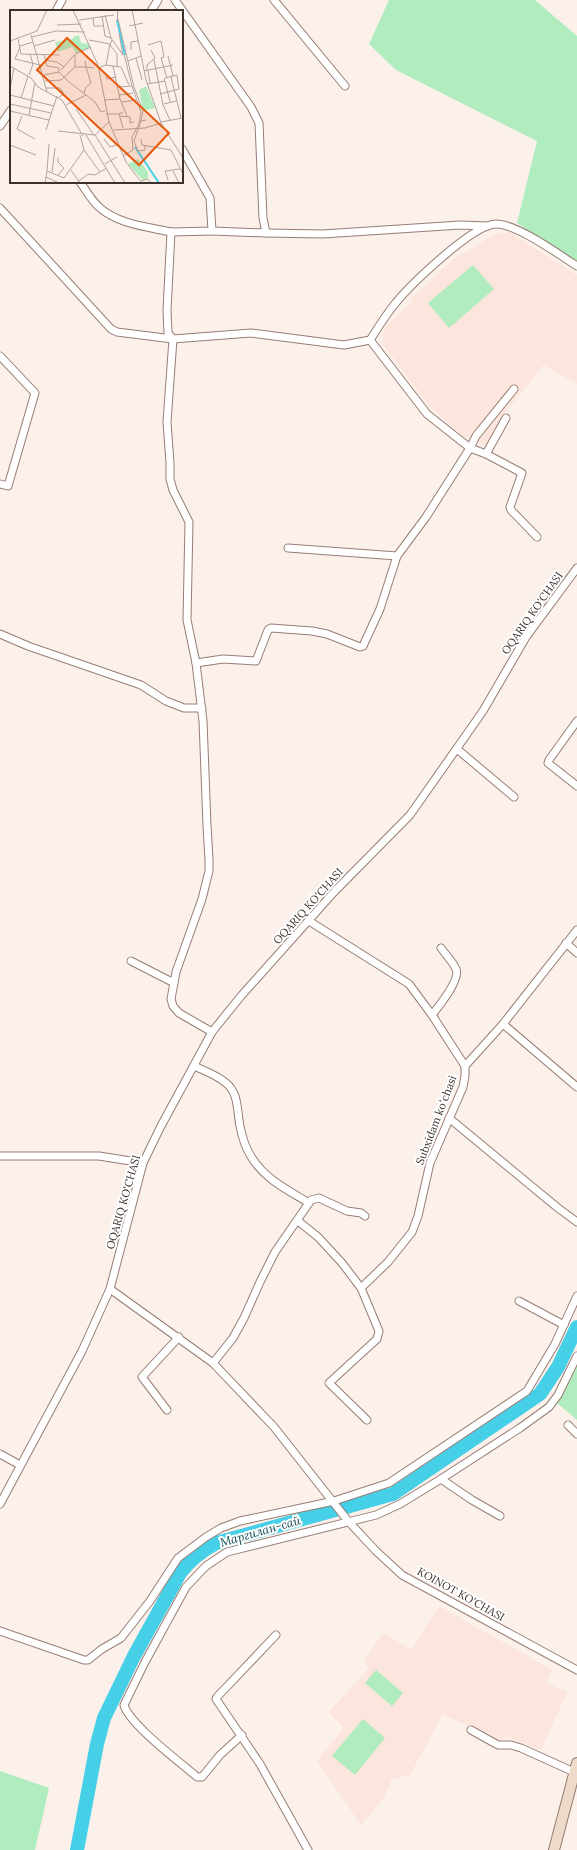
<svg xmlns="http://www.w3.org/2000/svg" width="577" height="1850" font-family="Lora,serif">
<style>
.built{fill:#fce5dc}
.green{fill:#b0ecbe}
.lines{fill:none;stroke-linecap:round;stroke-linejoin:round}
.river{stroke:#45d0e7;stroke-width:14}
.minor-casing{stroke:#977d73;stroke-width:9}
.secondary-casing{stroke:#977d73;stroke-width:12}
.minor{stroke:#fff;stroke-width:7}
.secondary{stroke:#eedac8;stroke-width:10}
.labels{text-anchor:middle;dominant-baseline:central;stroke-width:4;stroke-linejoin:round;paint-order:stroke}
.street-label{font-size:11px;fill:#3c312d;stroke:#fff}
.water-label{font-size:12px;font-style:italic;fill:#0d4a54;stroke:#fff}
.inset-river{fill:none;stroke:#45d0e7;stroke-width:2}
.inset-road{fill:none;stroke:#afa49f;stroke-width:1}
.view{fill:#e8590c;fill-opacity:0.15;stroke:#e8590c;stroke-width:2}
.inset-edge{fill:none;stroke:#3c312d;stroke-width:2}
</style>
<rect width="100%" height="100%" fill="#fcf0eb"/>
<g class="built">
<polygon points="509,232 577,275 577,384 544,365 540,369 505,413 486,446 463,436 429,406 382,343 385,327 412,302 412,298 454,259 494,235"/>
<polygon points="439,1606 552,1670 546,1683 567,1692 541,1750 507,1736 499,1741 443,1714 410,1775 392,1779 383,1799 361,1825 317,1761 344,1728 329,1712 369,1668 364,1661 383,1633 412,1650"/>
</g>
<g class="green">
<polygon points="389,0 535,0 577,36 577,263 517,223 537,141 396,70 369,44"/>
<polygon points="473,265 494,289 449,328 428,303"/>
<polygon points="577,1363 577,1420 556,1402"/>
<polygon points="376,1670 403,1693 392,1706 365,1683"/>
<polygon points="363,1719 385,1738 355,1775 332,1756"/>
<polygon points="0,1771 49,1788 35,1850 0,1850"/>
</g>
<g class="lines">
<path class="river" d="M77,1850L97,1744L104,1718L134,1656L180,1573C190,1560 201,1551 216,1543L393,1494L540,1394L558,1367L577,1327"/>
<g class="minor-casing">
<g id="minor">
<polyline points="175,0 251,107 259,123 263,218 266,233 212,231"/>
<polyline points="274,0 345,86"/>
<polyline points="56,11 62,0"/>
<polyline points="151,11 158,0"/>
<polyline points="0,126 11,110"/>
<polyline points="182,149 210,198 212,231 171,232 167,310 168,333 173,339 167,422 170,463 170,479 173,490 189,522 187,620 196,663 203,721 207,825 209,860 209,871 202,899 176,972 171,999 173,1006 179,1013 212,1032"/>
<path d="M80,182C86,190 91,200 99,207C117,224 148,227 171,232"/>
<path d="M0,208L111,329L117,332L173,339L251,333L344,345L370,340C378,328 385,316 394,305C409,286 473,224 496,224C517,224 558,254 577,266"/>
<polyline points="266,233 323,234 460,225 488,226"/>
<polyline points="0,356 35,393 8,486 0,484"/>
<polyline points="514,389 476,436 470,448 486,454 522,473 510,507 511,510 537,537"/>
<polyline points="486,454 506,418"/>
<polyline points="288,548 397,556"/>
<polyline points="0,634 28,646 141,685 166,701 184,708 202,708"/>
<polyline points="196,663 223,659 256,661 268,630 271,628 312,631 327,634 360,647 363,646 380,609 397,556 426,517 470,448 427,414 370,340"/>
<polyline points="577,721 549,760 548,763 577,786"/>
<polyline points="457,749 514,797"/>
<polyline points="309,921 409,984 432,1015 465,1066"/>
<polyline points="566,943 577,953"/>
<polyline points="131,961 174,983"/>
<path d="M432,1015C439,1006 461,979 456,969C453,962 446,955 441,948"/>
<polyline points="503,1024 577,1087"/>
<path d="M194,1066C205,1071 217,1075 226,1083C239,1093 237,1112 240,1126C242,1137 246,1149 252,1158C266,1180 288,1190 309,1203"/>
<polyline points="449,1118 558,1208 577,1222"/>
<polyline points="0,1156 99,1156 143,1163"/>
<polyline points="298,1221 318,1237 342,1263 361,1288 379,1331 377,1339 329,1383 367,1420"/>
<polyline points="361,1288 388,1262 412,1232 418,1216 430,1163 463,1087 465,1076 465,1066 503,1024 577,930"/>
<polyline points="110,1289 213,1363 274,1427 348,1521 376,1551 402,1575 577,1670"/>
<polyline points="519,1301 564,1325"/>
<polyline points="213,1363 233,1338 244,1318 260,1282 275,1252 311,1200 319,1198 347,1211 361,1213 365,1216"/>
<polyline points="167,1410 142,1377 179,1337"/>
<polyline points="568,1425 577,1434"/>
<polyline points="0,1454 20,1465"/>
<polyline points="0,1504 82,1351 110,1289 143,1163 161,1126 212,1032 241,996 334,892 410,815 483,711 526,637 577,568"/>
<polyline points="500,1516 472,1500 441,1479 520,1428 549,1407 558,1395 577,1356"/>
<polyline points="0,1631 84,1660 88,1660 102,1649 121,1638 150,1601 178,1558 206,1537 221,1528 240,1521 334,1501 389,1483 527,1391 555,1344 577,1296"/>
<polyline points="276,1635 217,1697 216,1699 260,1764 308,1850"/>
<polyline points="471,1730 498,1745 511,1745 521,1748 574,1772"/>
<path d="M242,1735L220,1755L202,1777H197C180,1762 129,1724 124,1705L145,1662L186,1587L206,1566L227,1552L376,1515L400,1504L441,1479"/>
</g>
</g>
<g class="secondary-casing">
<polyline id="secondary" points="554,1850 577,1763"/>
</g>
<use href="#minor" class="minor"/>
<use href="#secondary" class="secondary"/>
</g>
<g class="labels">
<g class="street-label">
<text transform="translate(532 613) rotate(-55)">OQARIQ KO'CHASI</text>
<text transform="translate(308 906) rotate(-48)">OQARIQ KO'CHASI</text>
<text transform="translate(436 1120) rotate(-69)">Subxidam koʻchasi</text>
<text transform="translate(123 1202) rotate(-74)">OQARIQ KO'CHASI</text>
<text transform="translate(461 1594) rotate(29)">KOINOT KO'CHASI</text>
</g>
<g class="water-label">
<text transform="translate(260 1531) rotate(-16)">Маргилан-сай</text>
</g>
</g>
<g transform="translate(10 10)">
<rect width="173" height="173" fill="#fcf0eb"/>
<path d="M69,25L71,33L79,34L80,37L66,43L62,37L48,42L45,32L63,29V27ZM136,76L145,98L133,101L129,80ZM128,149L138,162V168L133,170L118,154Z" fill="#b0ecbe"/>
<path class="inset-river" d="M107,10L115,45M125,137L149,173"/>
<path class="inset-road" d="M63,0L88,55L99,112L116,152L132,173M122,0L136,70L151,113L173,148M95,5L101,28M92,6L95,26L101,28L113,45M83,8L84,16H94M108,9L124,77L133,101L131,111L136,110M69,10L104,5M107,12L108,0M47,15L71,14M119,16L133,13M109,23L113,45M21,25L37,82L52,90L73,126M22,27L46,21L75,22M8,29L11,44L50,45M79,30L100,34L96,55M102,30L100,35L107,44V57M0,31L27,21L37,0M138,35L151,31L154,47L151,48L157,68M10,36L23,32M24,36L45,30M10,37L5,49L30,55M121,40V32L128,31M34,44L37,56L49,58V62L59,72L85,92L91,102L95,101M114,44L122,76M158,46L163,66M126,48L132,70M35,50L47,52L54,57L51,60M144,50L153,95L160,110M75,51L76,57L84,58M118,51L131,46M0,56L21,68L28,77L37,82M103,56L110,89L117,106M54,57L64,45M65,57H76L81,73L76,77L74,83M88,58L96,55L111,57L119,75M137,60V55L145,48L141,40M138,60L140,73M134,61L163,55M19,65L23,54L20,44M34,65L49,62M96,65L97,69L106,67M161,67L171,108M35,71L51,70L65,57V44L81,37M137,74L155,71L160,92M108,77L122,76L131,102L129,114L122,127L123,140L113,146M36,78H50L54,84L49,87M0,79L4,58M150,84L169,79L167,65L155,68L154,71M0,85L44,96M109,85L123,83M11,88L18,66M94,90L110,89M112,92L126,90M0,94L41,103M154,94L166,91M56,95L76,85M66,99L84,125M0,101L39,110M113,102L109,104L113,118M96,104H109M19,105L25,72M12,106L7,119L25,129M110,106L120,107V113L124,112M131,111L124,131L128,141L135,140V136M151,112L173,108M36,120L47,86M104,120L135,118L151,113M48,121L85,125L99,112M76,125L105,173M85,125L115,173M94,129L100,137L109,134M131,129L132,135L161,140L173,164M39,134L37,161L54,168L74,140L70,125M0,135L26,145M74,140L90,162M48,147V152L54,158L48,165M95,154L107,147M61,160L70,173M163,161L169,173M42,162L45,138M36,167L49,173M158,170L155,161L170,159M69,171L78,164L85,165L97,158M131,171L138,169L141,173M35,173L37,161"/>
<path class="view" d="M57,28L159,123L129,155L27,60Z"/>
<rect width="173" height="173" class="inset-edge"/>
</g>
</svg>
